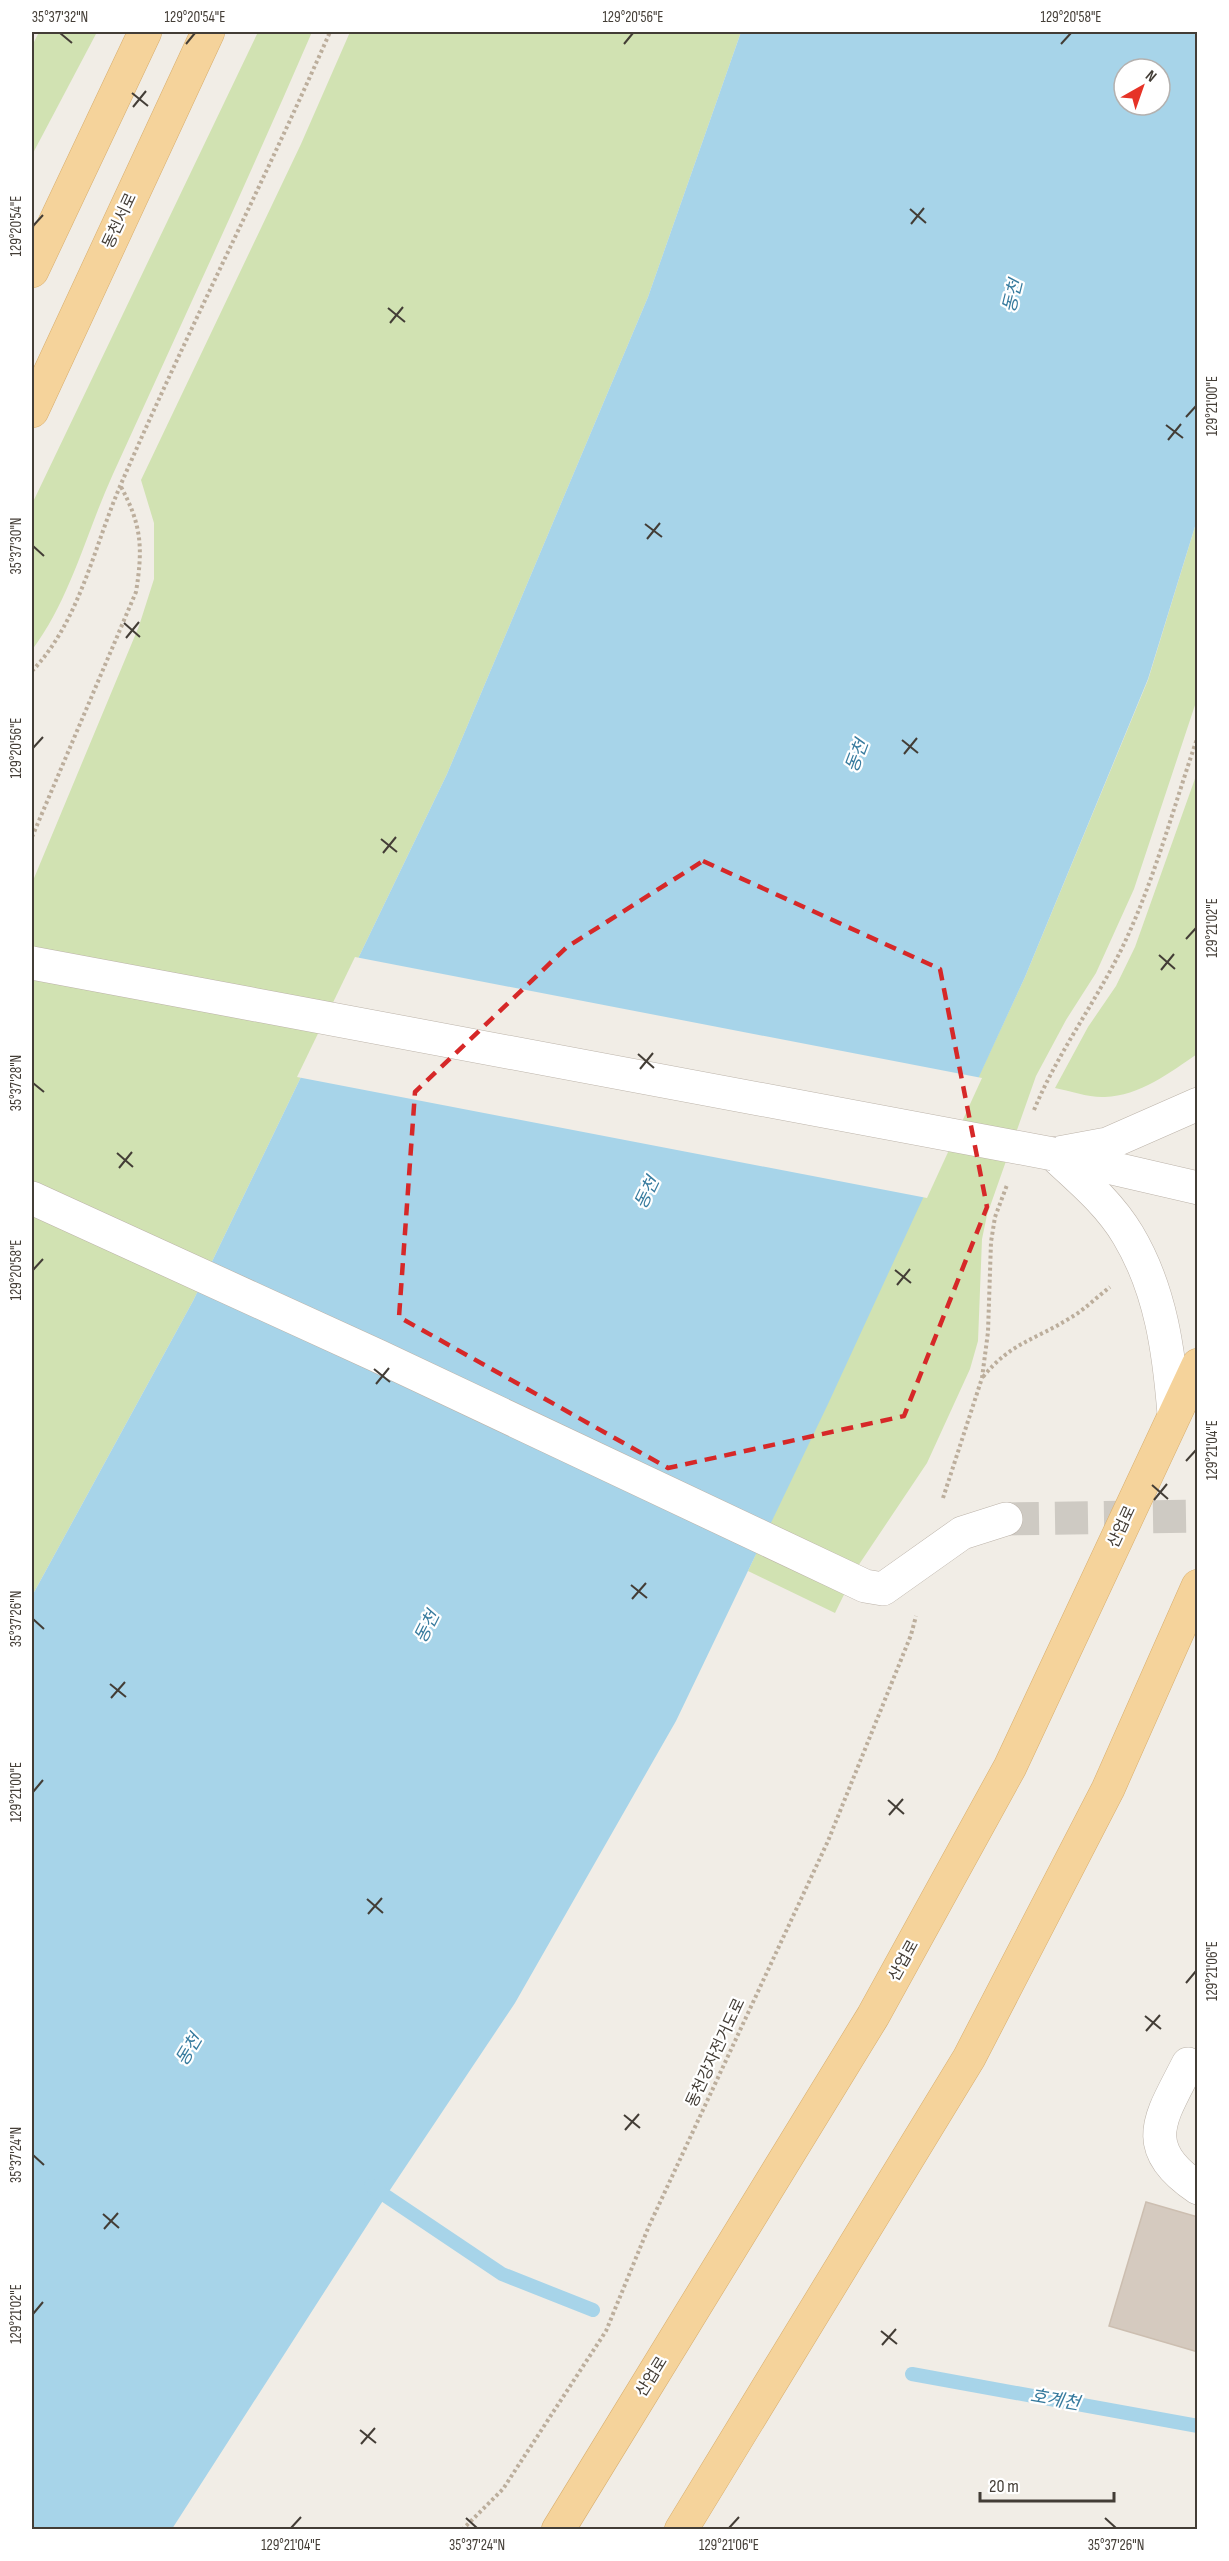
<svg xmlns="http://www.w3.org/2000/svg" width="1229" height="2561" font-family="'Sofia Sans Condensed','Noto Sans KR',sans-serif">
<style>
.green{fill:#d1e2b2}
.water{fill:#a7d4e9;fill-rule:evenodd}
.pier{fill:#f1ede6}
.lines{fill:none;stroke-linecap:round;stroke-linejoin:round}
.stream{stroke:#a7d4e9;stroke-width:14}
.building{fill:#d5cabf;stroke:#ccbeb0;stroke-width:1.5}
.minor-tunnel{stroke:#cecac3;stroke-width:33;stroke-dasharray:33 16;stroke-linecap:butt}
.minor-casing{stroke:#bcb3a9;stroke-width:34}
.major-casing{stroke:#d8ae6d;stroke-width:34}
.path{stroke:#bcae9c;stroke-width:4;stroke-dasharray:3 3;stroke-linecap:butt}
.minor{stroke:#fff;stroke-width:33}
.major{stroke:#f5d39b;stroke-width:33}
.minor-bridge-casing{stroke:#bcb3a9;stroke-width:34;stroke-linecap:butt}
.minor-bridge{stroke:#fff;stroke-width:33}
.marked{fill:none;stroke:#d62828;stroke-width:4.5;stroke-dasharray:12 8;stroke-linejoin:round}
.ticks{fill:none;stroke:#433d36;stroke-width:2}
.labels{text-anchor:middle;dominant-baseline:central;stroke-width:4.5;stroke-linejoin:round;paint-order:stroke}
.street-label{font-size:16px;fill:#433d36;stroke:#fff}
.water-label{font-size:18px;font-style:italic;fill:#377b9e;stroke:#fff}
.neatline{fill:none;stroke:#433d36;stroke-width:2}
.ticks-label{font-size:15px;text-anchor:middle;fill:#433d36}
</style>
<rect width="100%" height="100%" fill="#f1ede6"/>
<g class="green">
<polygon points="39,32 97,32 32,155 32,46"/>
<path d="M258,32H312C248,180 180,327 113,474C86,533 71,598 32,650V504Z"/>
<polygon points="350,32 741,32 648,297 447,774 193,1301 32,1596 32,883 139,626 154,579 154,523 141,480 301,144"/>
<polygon points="1197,520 1197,699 1134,889 1096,973 1066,1020 1036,1076 987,1215 982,1239 978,1341 970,1369 927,1463 858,1566 835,1613 748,1571 1025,977 1148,680"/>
<path d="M1197,773V1054C1171,1072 1139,1096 1105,1097C1090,1098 1070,1091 1055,1088L1088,1027L1116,986L1135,947Z"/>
</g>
<path class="water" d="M741,32H1197V520L1148,679L1025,977L828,1404L676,1721L515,2003L386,2196L172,2529L32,2530V1596L193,1301L447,774L648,297ZM1124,69H1160V105H1124Z"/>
<polygon class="pier" points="355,957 982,1078 927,1198 297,1077"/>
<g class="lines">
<g class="stream">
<polyline points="371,2186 502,2274 593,2310"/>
<polyline points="912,2374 1198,2426"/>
</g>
</g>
<polygon class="building" points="1146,2202 1198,2217 1198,2352 1109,2326"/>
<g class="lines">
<polyline class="minor-tunnel" points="1006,1519 1198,1516"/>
<g class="minor-casing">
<g id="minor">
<path d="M1053,1154C1080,1179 1109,1203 1128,1235C1161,1290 1169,1352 1174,1414"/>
<polyline points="1053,1154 1107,1144 1198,1104"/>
<polyline points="1064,1157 1198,1188"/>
<polyline points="32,1198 378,1356 865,1586 883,1589 962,1533 1006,1519"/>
<path d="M1188,2064C1162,2116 1136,2147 1198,2188"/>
</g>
</g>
<g class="major-casing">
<g id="major">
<polyline points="32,271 145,32"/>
<polyline points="32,411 208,32"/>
<polyline points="558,2530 873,2016 1010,1767 1198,1365"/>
<polyline points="681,2530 969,2058 1108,1789 1198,1586"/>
</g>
</g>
<g class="path">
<path d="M32,671C80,621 94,546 121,484C187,332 263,184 330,32"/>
<path d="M32,837L136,592C143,548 142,525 120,485"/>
<path d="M1034,1110C1058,1052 1096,1002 1123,946C1155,879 1174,805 1198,736"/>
<path d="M983,1377C1010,1343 1035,1340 1070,1318C1084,1310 1097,1297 1110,1287"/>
<polyline points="943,1498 982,1378 988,1332 991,1242 995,1217 1007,1185"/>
<polyline points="462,2530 503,2489 606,2331 649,2226 828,1841 911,1635 916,1616"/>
</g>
<use href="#minor" class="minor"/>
<use href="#major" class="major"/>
<g class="minor-bridge-casing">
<polyline id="minor-bridge" points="32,963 1053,1154"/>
</g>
<use href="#minor-bridge" class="minor-bridge"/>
</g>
<path class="marked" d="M703,861L940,969L987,1207L904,1416L668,1468L399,1317L415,1092L567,947Z"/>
<path class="ticks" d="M60,33L72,43M186,44L195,33M624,44L633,33M1061,44L1071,33M132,93L148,106M133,107L146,91M910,209L926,223M911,224L924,208M33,226L43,215M388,308L405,322M390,323L403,307M1186,417L1196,406M1166,425L1183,438M1168,440L1181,424M645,524L662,537M647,539L660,523M33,546L44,556M124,623L140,637M126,638L139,622M902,740L918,753M33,748L43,737M904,754L917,738M381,839L397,852M383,853L396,837M1186,939L1196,928M1159,955L1175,969M1161,970L1174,954M638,1054L654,1068M640,1069L653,1053M33,1083L44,1092M117,1153L133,1167M119,1168L132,1152M33,1270L43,1259M895,1270L911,1283M897,1285L910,1269M374,1369L390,1382M376,1384L389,1368M1186,1461L1196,1450M1152,1485L1168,1499M1154,1500L1167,1484M631,1585L647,1598M632,1599L646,1583M33,1619L44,1629M110,1684L126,1697M111,1698L125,1682M33,1792L43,1780M888,1800L904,1814M889,1815L903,1799M367,1899L383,1913M368,1914L382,1898M1186,1983L1196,1971M1145,2016L1161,2029M1146,2031L1160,2015M624,2115L640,2128M625,2130L639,2114M33,2155L44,2165M103,2214L119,2228M104,2229L118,2213M33,2314L43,2302M881,2331L897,2344M882,2345L896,2329M360,2430L376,2443M361,2444L375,2428M466,2518L477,2528M1105,2518L1116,2528M291,2528L301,2517M729,2528L739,2517"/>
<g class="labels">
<g class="street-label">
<text transform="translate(120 221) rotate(-65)">동천서로</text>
<text transform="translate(1122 1527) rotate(-65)">산업로</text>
<text transform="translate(904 1961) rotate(-61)">산업로</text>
<text transform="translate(716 2053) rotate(-65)">동천강자전거도로</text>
<text transform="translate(652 2377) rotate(-58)">산업로</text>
</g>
<g class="water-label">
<text transform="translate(1013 296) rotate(-76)">동천</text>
<text transform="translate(857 756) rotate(-69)">동천</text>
<text transform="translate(647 1193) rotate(-64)">동천</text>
<text transform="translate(427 1627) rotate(-63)">동천</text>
<text transform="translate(189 2050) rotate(-59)">동천</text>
<text transform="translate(1055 2400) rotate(10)">호계천</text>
</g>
</g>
<rect width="1229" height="2561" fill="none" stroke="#ffffff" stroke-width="66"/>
<g transform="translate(1142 87) rotate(40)"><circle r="28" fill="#ffffff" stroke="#b4b1af" stroke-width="1.5"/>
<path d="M0-4.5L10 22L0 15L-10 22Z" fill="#e63327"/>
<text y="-9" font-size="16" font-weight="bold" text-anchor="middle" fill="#433d36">N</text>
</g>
<path d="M980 2492v9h134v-9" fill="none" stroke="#433d36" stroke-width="3"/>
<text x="989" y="2492" font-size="18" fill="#433d36" stroke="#ffffff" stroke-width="4.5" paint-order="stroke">20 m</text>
<rect x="33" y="33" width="1163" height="2495" class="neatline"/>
<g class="ticks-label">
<text x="60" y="22">35°37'32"N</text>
<text x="195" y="22">129°20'54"E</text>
<text x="633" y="22">129°20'56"E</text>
<text x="1071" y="22">129°20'58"E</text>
<text transform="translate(16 226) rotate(-90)" y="5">129°20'54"E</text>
<text transform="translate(1212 406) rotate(-90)" y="5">129°21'00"E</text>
<text transform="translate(16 546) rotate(-90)" y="5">35°37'30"N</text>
<text transform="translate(16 748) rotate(-90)" y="5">129°20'56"E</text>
<text transform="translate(1212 928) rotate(-90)" y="5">129°21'02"E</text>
<text transform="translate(16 1083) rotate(-90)" y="5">35°37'28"N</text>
<text transform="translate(16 1270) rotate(-90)" y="5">129°20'58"E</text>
<text transform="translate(1212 1450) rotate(-90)" y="5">129°21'04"E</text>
<text transform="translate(16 1619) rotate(-90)" y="5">35°37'26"N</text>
<text transform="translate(16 1792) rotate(-90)" y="5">129°21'00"E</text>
<text transform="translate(1212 1971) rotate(-90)" y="5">129°21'06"E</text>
<text transform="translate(16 2155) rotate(-90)" y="5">35°37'24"N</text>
<text transform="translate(16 2314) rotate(-90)" y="5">129°21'02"E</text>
<text x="291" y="2550">129°21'04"E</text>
<text x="477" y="2550">35°37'24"N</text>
<text x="729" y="2550">129°21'06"E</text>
<text x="1116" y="2550">35°37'26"N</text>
</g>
</svg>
